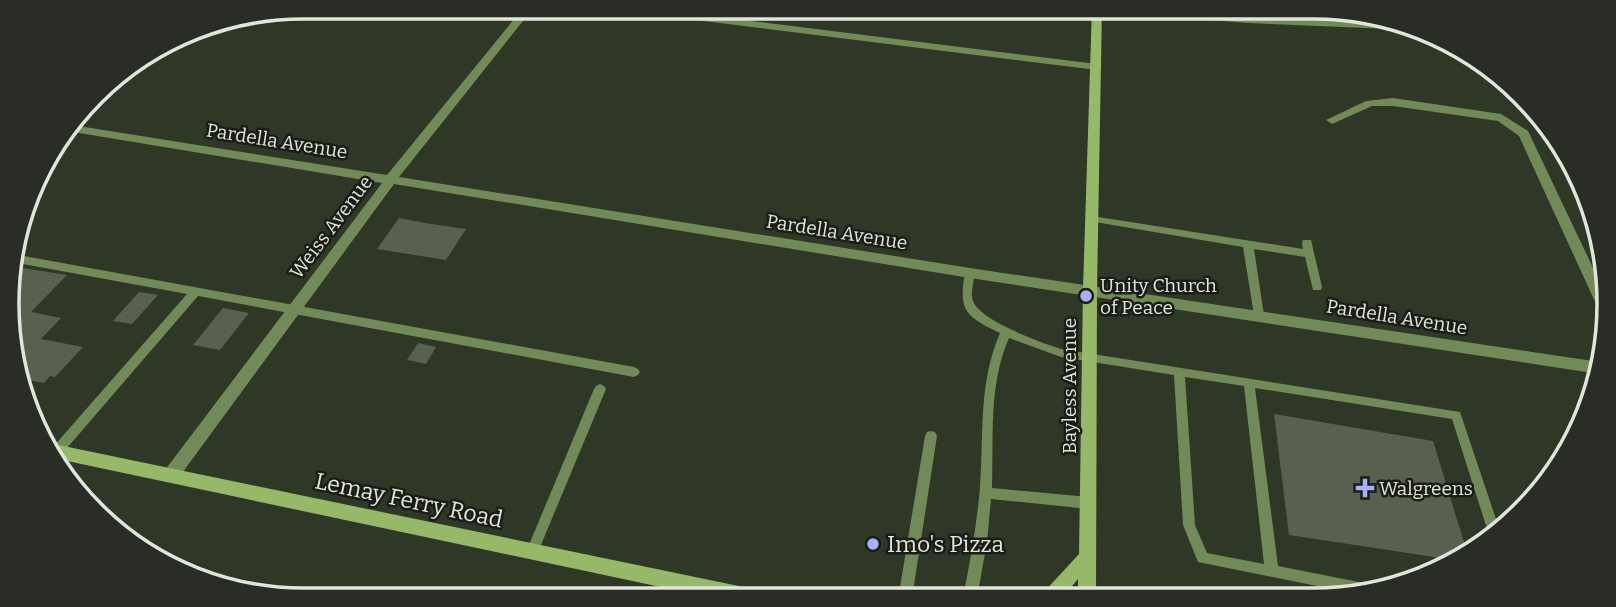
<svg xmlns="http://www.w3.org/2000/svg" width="1616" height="607" font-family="Bitter,serif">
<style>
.building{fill:#58614f}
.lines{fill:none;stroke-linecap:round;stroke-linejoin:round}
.lane{fill:#728958;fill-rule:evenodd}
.street{fill:#728958;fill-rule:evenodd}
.secondary{fill:#95b968;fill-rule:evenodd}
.poi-dot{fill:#a8b0fc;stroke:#191d15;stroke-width:2.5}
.labels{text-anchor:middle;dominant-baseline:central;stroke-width:5;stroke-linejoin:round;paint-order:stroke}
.street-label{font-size:19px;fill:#e0e6db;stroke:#191d15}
.poi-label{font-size:19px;fill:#e0e6db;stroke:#191d15;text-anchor:start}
.near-street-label{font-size:23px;fill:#e0e6db;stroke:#191d15}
.near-poi-label{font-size:23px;fill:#e0e6db;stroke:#191d15;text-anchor:start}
.rim{fill:none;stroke:#e0e6db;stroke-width:3.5}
</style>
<rect width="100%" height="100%" fill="#2f3726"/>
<g class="building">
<polygon points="399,218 425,223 466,229 446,260 377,249"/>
<polygon points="10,266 67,275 31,312 61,318 41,339 83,347 55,377 50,376 44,383 20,378 27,371 15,368 13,362"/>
<polygon points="139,292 158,295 132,324 113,321"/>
<polygon points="223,308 249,313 220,350 193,345"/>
<polygon points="418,343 436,347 426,364 407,360"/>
<polygon points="1274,414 1433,441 1467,552 1454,560 1289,535"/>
</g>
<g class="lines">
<g class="lane">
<polygon points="1092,216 1303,249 1302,243 1303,240 1311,240 1322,287 1321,290 1313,290 1305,257 1254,249 1264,315 1263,318 1255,318 1254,315 1243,247 1089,221 1087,219 1089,217"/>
<polygon points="13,254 634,367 638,369 640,372 638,375 634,377 198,296 61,455 57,456 53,455 51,451 53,447 187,294 12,262 11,261"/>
<path d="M970,269L975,273C974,281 970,293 973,301C979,320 1042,343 1061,349L1460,412L1500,531L1490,538L1452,419L1255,388L1278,566L1374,585L1379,586L1380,590L1361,595L1198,562L1183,525L1174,375L1061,357L1009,338C988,386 994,438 992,488L1089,497L1093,499L1095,503L1093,507L1089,509L991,499L987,542L977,598H963C970,561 977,524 980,487C984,434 978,384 1000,333C966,317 958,311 965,273ZM1185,377L1244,386L1264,564L1207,553L1195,525Z"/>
<polygon points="600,384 604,386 606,389 538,552 537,556 532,558 527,556 526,552 594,389 596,386"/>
<polygon points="931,431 935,432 937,436 912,598 898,599 925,436 927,432"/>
</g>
<g class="street">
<polygon points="524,7 534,7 399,177 970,268 1600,362 1599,374 970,278 394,184 177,480 171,482 165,480 163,475 165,470 382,183 67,131 72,125 387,175"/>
<polygon points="610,7 639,7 1097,64 1102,67 1097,70 615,10"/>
<polygon points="1093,7 1123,7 1247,17 1267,7 1280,7 1262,18 1312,20 1295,7 1307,7 1327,21 1404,25 1415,30 1248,23 1097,11 1093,10"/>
<polygon points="1393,98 1501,114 1528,131 1605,293 1603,311 1597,306 1519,136 1498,121 1393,106 1372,106 1332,124 1326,120 1366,101"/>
</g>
<g class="secondary">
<polygon points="1092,7 1102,7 1097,289 1096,598 1078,598 1078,579 1062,598 1041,598 1044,592 1079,554 1083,289"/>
<polygon points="49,443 758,590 764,593 767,599 717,599 53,458 47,444"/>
</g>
</g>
<g class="poi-dot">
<circle cx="1086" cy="296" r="7"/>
<path d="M1361.5 477.5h7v7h7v7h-7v7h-7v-7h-7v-7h7z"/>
<circle cx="873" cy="544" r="7"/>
</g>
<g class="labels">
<g class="street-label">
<text transform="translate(277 141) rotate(9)">Pardella Avenue</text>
<text transform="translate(331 227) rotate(-53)">Weiss Avenue</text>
<text transform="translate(837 232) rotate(9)">Pardella Avenue</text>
<text transform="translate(1397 317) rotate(9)">Pardella Avenue</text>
<text transform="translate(1069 386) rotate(-90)">Bayless Avenue</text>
</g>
<g class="poi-label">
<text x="1100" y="285">Unity Church<tspan x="1100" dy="22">of Peace</tspan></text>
<text x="1379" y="488">Walgreens</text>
</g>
<g class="near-street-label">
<text transform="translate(409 500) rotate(12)">Lemay Ferry Road</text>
</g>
<g class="near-poi-label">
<text x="887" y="544">Imo's Pizza</text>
</g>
</g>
<path d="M0 0H1616V607H0ZM303 19H1313A284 284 0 0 1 1597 303V304A284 284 0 0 1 1313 588H303A284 284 0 0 1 19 304V303A284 284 0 0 1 303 19Z" fill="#292d25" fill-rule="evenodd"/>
<path class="rim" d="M303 19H1313A284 284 0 0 1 1597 303V304A284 284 0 0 1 1313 588H303A284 284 0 0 1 19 304V303A284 284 0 0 1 303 19Z"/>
</svg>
